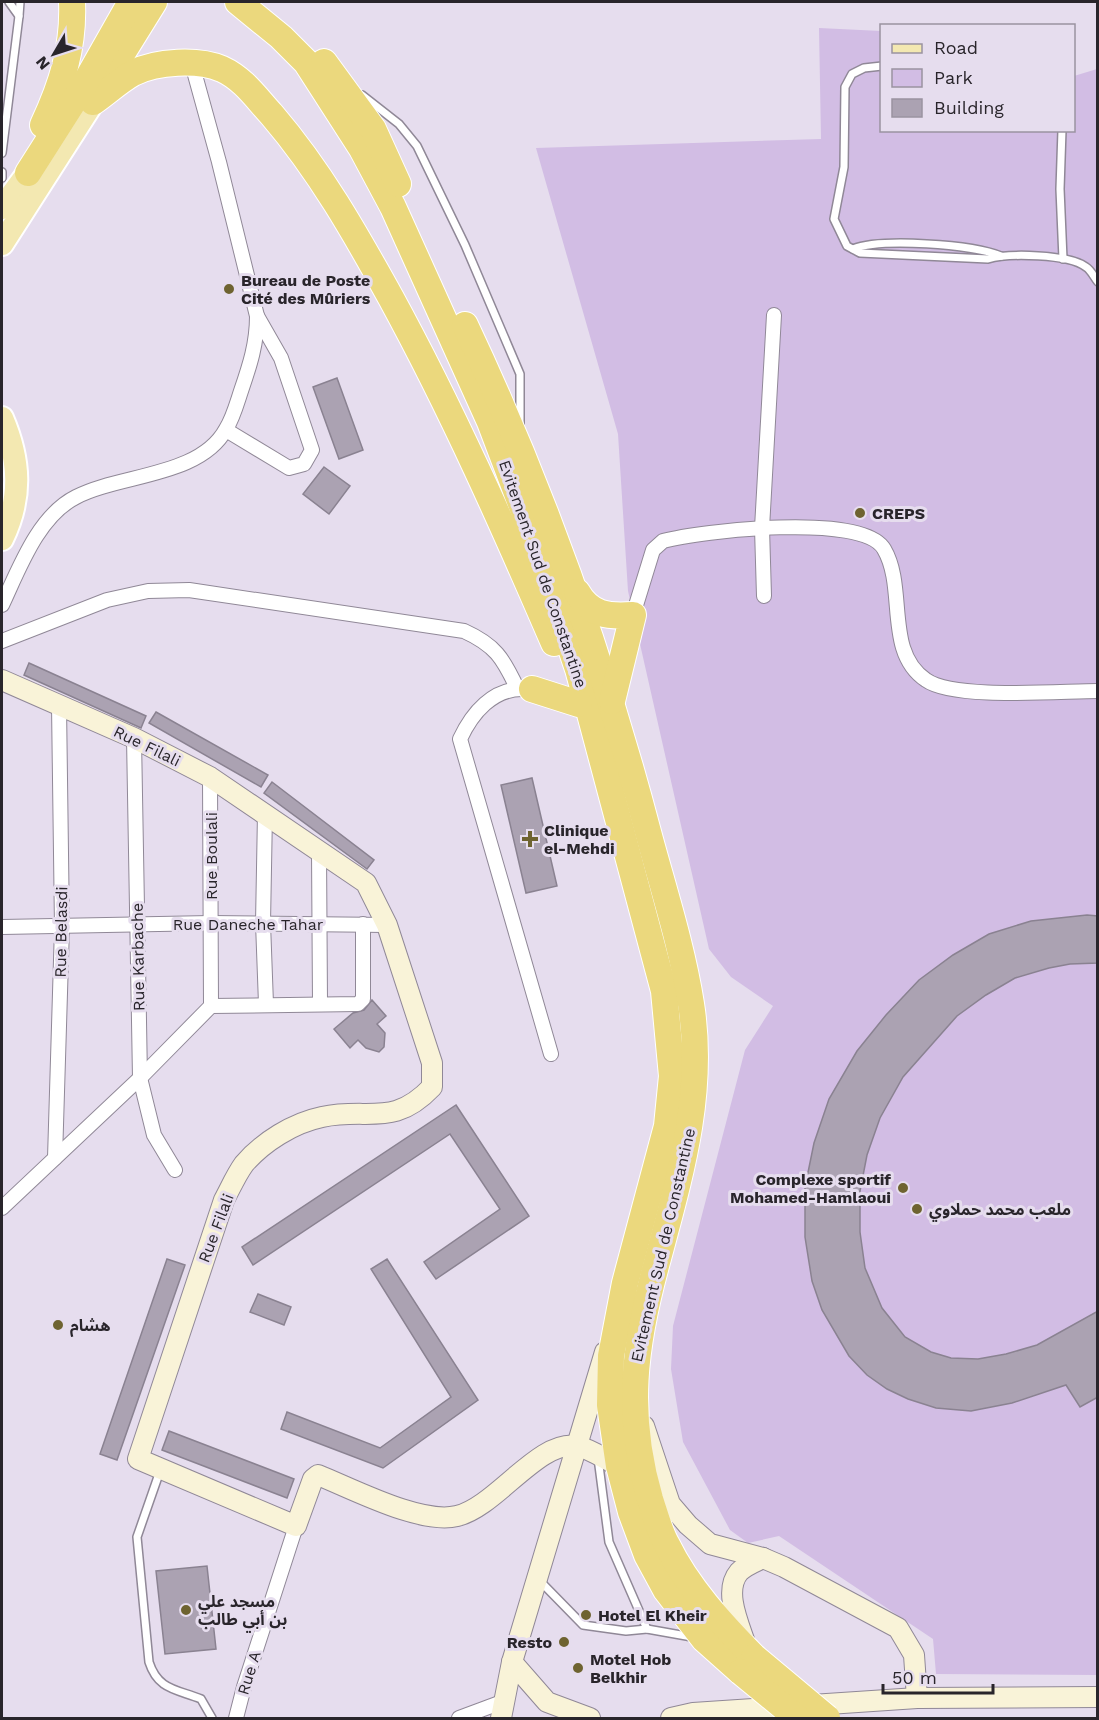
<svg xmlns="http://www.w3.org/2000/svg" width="1099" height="1720" font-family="'Work Sans','Noto Sans Arabic',sans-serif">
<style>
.green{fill:#d2bde4}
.building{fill:#aba2b2;stroke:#8a8291;stroke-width:1.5}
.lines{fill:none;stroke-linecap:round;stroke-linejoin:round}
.lane-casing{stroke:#908897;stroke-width:10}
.street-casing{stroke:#908897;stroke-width:16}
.secondary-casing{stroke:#908897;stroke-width:22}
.primary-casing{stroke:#fff;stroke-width:26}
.highway-casing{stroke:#fff;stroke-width:28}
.lane{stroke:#fff;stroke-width:7}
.street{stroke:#fff;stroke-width:14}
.secondary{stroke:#f9f3d8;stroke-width:20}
.primary{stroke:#f3e8b1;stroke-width:22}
.highway{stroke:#ebd87d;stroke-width:26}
.highway-bridge-casing{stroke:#fff;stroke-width:28;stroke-linecap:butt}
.highway-bridge{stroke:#ebd87d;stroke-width:26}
.poi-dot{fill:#6e6330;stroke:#e6ddee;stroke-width:2}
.labels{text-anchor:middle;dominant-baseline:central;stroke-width:6;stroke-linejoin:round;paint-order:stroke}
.poi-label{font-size:16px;font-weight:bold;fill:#29252b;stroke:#e6ddee;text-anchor:start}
.street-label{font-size:16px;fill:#29252b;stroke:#e6ddee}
</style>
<rect width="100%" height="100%" fill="#e6ddee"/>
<polygon class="green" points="819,28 881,31 882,130 1074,130 1074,76 1097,69 1097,1675 936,1674 933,1639 779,1536 748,1543 730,1530 683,1442 671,1369 673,1326 745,1050 773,1006 731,977 709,949 628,591 618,434 536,148 821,139"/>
<g class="building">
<polygon points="337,378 363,450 339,459 313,387"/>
<polygon points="324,467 350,486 329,514 303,494"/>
<polygon points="29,663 146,716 141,728 24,675"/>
<polygon points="156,712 268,775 261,787 149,723"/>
<polygon points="532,778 557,886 526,893 501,785"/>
<polygon points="272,782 374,860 367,869 264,793"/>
<polygon points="1087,915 1098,916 1098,963 1070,964 1049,968 1015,978 986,995 957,1016 903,1077 880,1118 867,1155 860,1191 860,1232 865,1268 882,1308 905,1337 931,1352 951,1358 978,1359 1006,1354 1037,1345 1098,1311 1098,1397 1080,1407 1066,1385 1012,1403 971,1411 936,1408 908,1399 887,1389 867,1375 849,1356 822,1310 812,1281 805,1237 805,1187 814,1143 829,1099 857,1051 886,1015 919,980 953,955 989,934 1031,921"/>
<polygon points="372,1000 386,1016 377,1024 385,1033 384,1047 379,1052 366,1048 358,1040 350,1048 334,1029 353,1013 364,1010"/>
<polygon points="456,1105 529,1216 436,1279 424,1262 500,1209 450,1134 253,1265 242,1247"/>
<polygon points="167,1259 185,1265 117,1460 100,1454"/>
<polygon points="387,1259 478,1400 383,1468 281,1429 287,1412 380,1448 451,1397 371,1269"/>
<polygon points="258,1294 291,1307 284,1325 250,1312"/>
<polygon points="169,1431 294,1479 287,1498 162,1450"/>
<polygon points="207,1566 216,1649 165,1654 156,1571"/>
</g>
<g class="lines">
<g class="lane-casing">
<g id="lane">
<polyline points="19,16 20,2"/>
<path d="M882,66L864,68L852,74L845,87L844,167L834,219L847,246L860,253L988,259C1008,253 1069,254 1086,267C1091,270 1094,277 1098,282"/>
<polyline points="362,95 399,124 417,146 465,245 520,374 520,424"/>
<polyline points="1062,130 1060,189 1063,259"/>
<polyline points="2,153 19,16 9,2"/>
<polyline points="2,172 2,178"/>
<path d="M853,249C880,238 973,244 1001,256"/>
<polyline points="598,1458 609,1542 647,1629 692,1637"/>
<path d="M160,1471L137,1537L149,1662C158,1690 176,1689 201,1699L212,1718"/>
<polyline points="539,1580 583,1625 626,1631 647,1629"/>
</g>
</g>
<g class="street-casing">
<g id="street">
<polyline points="226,430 289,468 304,464 312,450 281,358 257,316"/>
<polyline points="764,596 762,528 774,315"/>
<path d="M2,605C19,569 38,516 76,497C120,474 200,477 226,429C233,418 237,403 241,391C250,365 257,343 257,316L219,162L192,64"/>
<path d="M633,615L653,550L663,541C700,531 863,512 884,549C907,588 884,652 926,680C954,700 1060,691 1098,691"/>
<path d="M2,641L107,600L148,591L189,590L464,631C495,645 503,658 517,688"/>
<path d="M524,689C493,688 472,713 460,739L551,1054"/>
<polyline points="134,738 140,1078 154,1135 175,1170"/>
<polyline points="210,777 211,1006"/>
<polyline points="265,813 263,923 266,1004"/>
<polyline points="319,851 320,1003"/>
<polyline points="2,927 211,923 387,925"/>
<polyline points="55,1158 62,927 59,705"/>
<polyline points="2,1208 140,1078 211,1006 358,1004 363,999 363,924"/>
<polyline points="236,1718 244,1687 296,1526"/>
<polyline points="459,1718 502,1702"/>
</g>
</g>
<g class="secondary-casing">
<g id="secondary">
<path d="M2,680L134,738L210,777L366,883L387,925L432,1063V1087C393,1128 369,1107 322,1117C293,1123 263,1142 244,1164C236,1175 230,1189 224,1200L138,1459L296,1526L313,1479L318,1475C353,1489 421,1525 457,1516C496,1507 539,1439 577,1446C591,1449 606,1460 619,1466"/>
<polyline points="644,1426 670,1504 688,1525 710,1544 763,1558 784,1567 898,1628 914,1655 917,1698"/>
<path d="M747,1649C741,1628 722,1592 739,1572C746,1565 755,1562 763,1558"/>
<polyline points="512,1662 547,1702 590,1718"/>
<polyline points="501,1718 512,1662 605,1352"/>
<polyline points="671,1718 693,1713 917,1698 1098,1697"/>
</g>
</g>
<g class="primary-casing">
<g id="primary">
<polyline points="2,208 28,173"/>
<polyline points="2,244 93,102"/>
<path d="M2,418C20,460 22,498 2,539"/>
</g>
</g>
<g class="highway-casing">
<g id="highway">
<polyline points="238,2 281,37 306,62 362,149 393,207 490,422 531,530 578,669 664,991 672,1076 667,1126 625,1283 611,1356 610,1405 619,1466 631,1512 647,1555 666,1590 704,1639 741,1672"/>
<polyline points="324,62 373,129 398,184"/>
<polyline points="105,81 154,2"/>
<path d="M93,102C106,93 119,81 133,73C157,61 198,59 222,69C244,79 257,99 272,115C320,171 355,233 391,298C452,410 503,525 554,643"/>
<path d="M43,125C62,85 74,46 72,2"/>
<polyline points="28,173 84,85 131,2"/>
<path d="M465,325C542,488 602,658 648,832C663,888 682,946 691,1004C705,1093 680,1176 657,1262C634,1345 625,1414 650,1499C655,1514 659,1531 667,1545C688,1588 721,1623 754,1657"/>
<path d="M577,592C590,615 608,617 633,615L612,701"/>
<polyline points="532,689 579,704"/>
</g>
</g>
<use href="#lane" class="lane"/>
<use href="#street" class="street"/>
<use href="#secondary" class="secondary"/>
<use href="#primary" class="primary"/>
<use href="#highway" class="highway"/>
<g class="highway-bridge-casing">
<g id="highway-bridge">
<polyline points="754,1657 827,1718"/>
<polyline points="741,1672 797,1718"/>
</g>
</g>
<use href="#highway-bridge" class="highway-bridge"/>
</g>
<g class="poi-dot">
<circle cx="229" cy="289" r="6"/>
<circle cx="860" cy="513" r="6"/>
<path d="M527 830h6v6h6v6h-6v6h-6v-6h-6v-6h6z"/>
<circle cx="903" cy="1188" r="6"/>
<circle cx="917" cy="1209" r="6"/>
<circle cx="58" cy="1325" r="6"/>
<circle cx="186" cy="1610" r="6"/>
<circle cx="586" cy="1615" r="6"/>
<circle cx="564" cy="1642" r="6"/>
<circle cx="578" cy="1668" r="6"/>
</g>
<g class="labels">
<g class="poi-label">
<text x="241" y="280">Bureau de Poste<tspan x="241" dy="18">Cité des Mûriers</tspan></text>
<text x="872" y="513">CREPS</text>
<text x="544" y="830">Clinique<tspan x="544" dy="18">el-Mehdi</tspan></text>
<text x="891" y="1179" text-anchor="end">Complexe sportif<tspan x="891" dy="18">Mohamed-Hamlaoui</tspan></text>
<text x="929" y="1209">ملعب محمد حملاوي</text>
<text x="70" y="1325">هشام</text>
<text x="198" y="1601">مسجد علي<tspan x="198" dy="18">بن أبي طالب</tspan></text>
<text x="598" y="1615">Hotel El Kheir</text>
<text x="552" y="1642" text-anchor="end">Resto</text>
<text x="590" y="1659">Motel Hob<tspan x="590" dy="18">Belkhir</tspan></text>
</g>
<g class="street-label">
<text transform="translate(543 574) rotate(71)">Evitement Sud de Constantine</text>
<text transform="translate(147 746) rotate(26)">Rue Filali</text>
<text transform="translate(211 856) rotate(-90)">Rue Boulali</text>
<text x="248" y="924">Rue Daneche Tahar</text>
<text transform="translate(61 932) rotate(-89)">Rue Belasdi</text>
<text transform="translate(138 957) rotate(-91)">Rue Karbache</text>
<text transform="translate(216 1228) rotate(-69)">Rue Filali</text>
<text transform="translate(663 1245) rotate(-77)">Evitement Sud de Constantine</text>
<text transform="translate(249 1673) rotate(-73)">Rue A</text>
</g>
</g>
<rect width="1099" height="1720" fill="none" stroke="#29252b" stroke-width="6"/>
<rect x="880" y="24" width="195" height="108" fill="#e6ddee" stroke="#9a93a0" stroke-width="1.5"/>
<rect x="892" y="44" width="30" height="9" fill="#f3e8b1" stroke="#9a93a0" stroke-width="1.5"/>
<text x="934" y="54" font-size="18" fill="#29252b">Road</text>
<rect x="892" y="69" width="30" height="18" fill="#d2bde4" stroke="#9a93a0" stroke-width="1.5"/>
<text x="934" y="84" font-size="18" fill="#29252b">Park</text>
<rect x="892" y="99" width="30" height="18" fill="#aba2b2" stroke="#9a93a0" stroke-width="1.5"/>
<text x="934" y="114" font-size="18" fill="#29252b">Building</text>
<g transform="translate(54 54) rotate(231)" stroke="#e6ddee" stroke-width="4.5" paint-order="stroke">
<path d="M0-4.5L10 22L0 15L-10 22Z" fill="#29252b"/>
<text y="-9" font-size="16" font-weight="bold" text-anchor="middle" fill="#29252b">N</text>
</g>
<path d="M883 1684v9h110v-9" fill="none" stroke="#29252b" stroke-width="3"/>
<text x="892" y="1684" font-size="18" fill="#29252b" stroke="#e6ddee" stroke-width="4.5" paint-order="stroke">50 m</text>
</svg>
